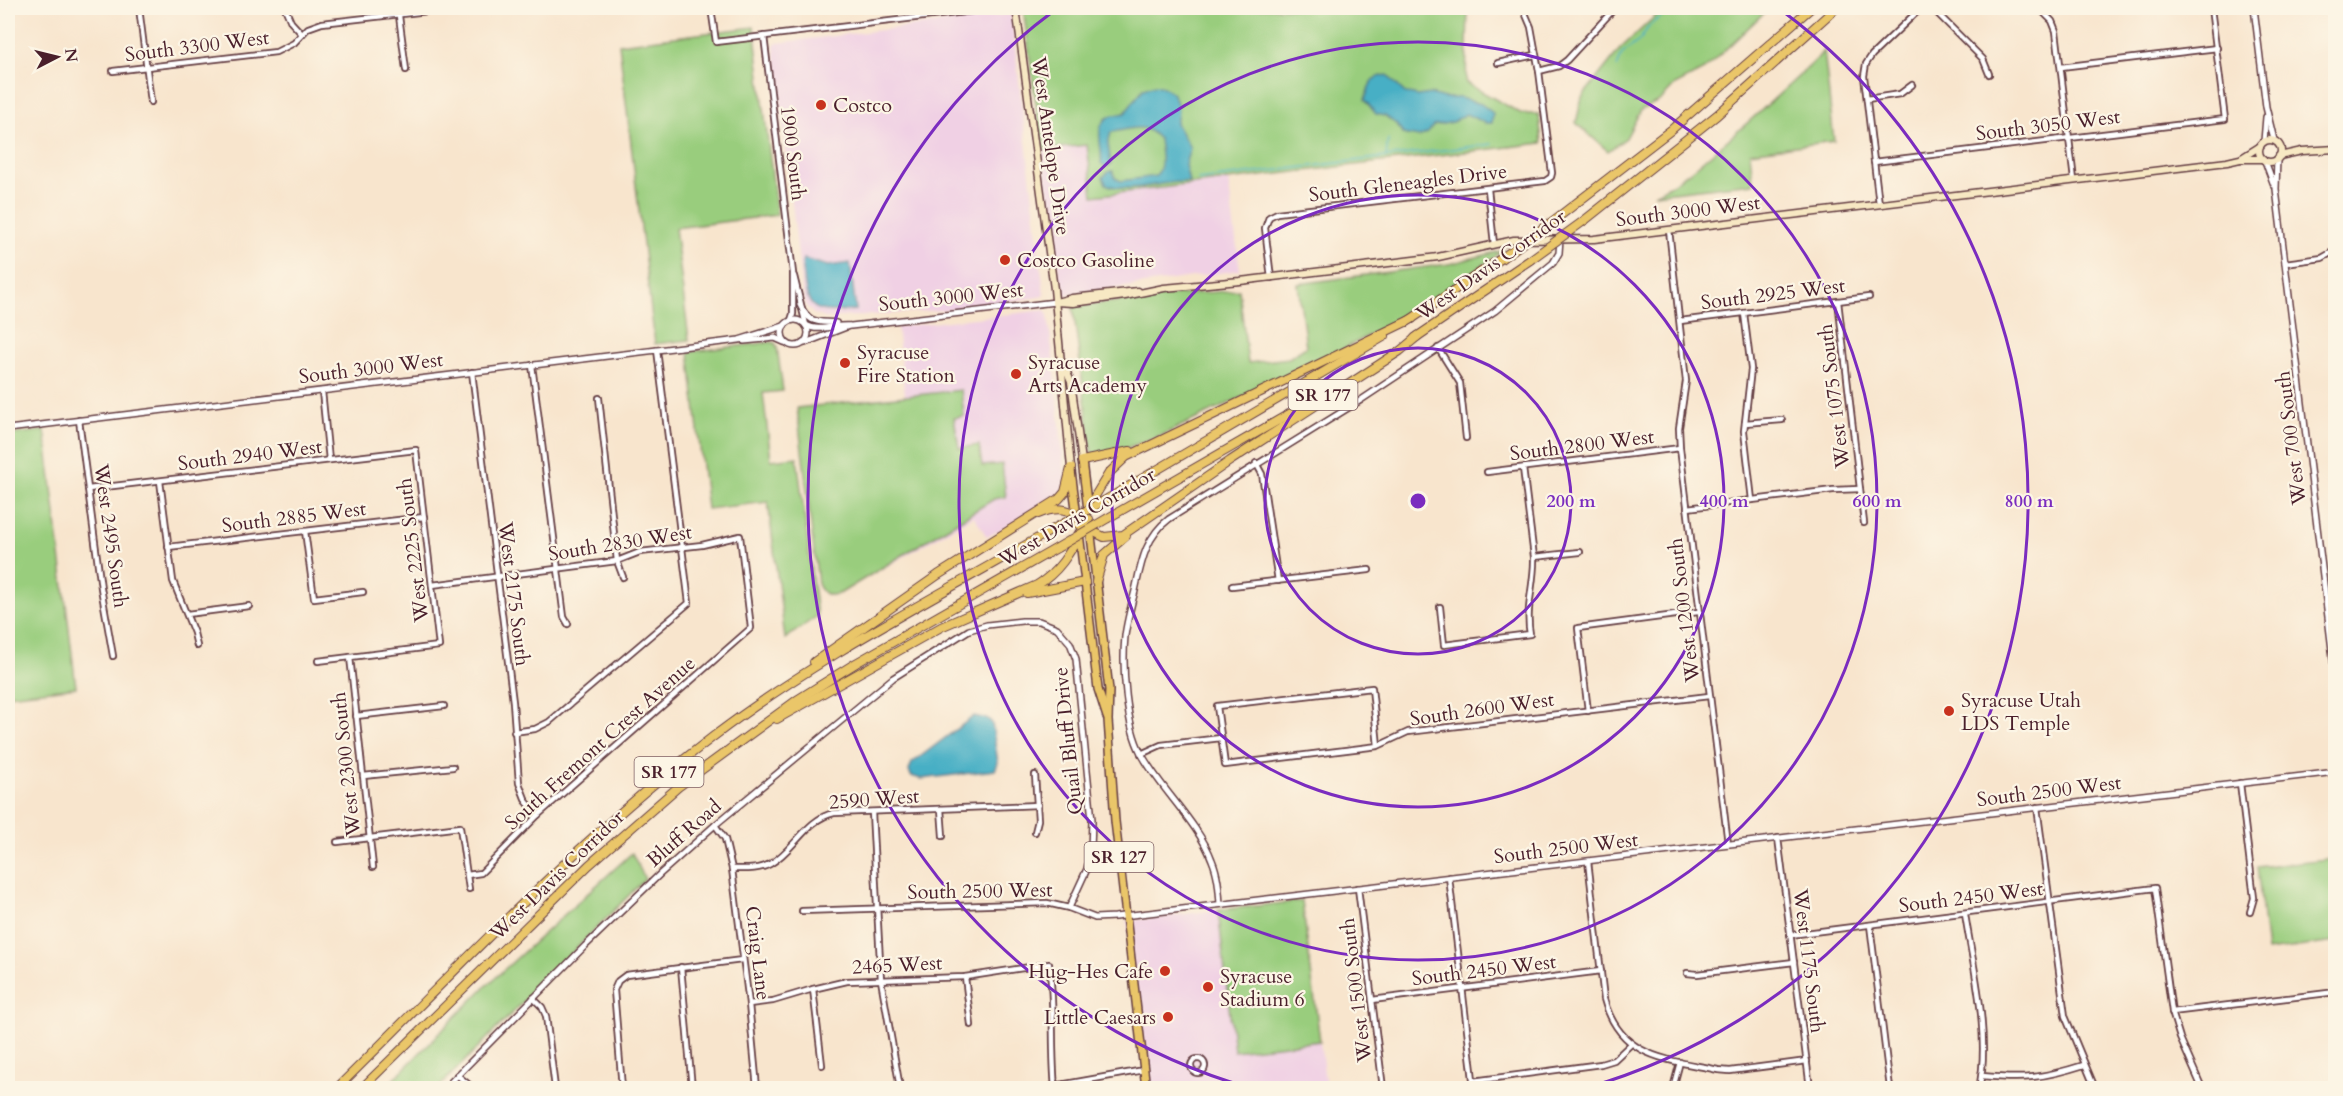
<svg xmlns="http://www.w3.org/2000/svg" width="2343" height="1096" font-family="Cardo,serif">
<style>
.built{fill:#f0d0e4}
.green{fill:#99cd7d;stroke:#727654;stroke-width:1.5}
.water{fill:#46afc5;stroke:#486778;stroke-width:1.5}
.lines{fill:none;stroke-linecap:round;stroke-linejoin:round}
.stream{stroke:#46afc5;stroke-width:1.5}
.minor-casing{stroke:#643d43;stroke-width:8}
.tertiary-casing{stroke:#643d43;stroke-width:8}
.secondary-casing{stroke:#643d43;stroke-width:9}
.primary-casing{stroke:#643d43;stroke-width:10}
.motorway-casing{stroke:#643d43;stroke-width:10}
.minor{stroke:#fff;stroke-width:4.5}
.tertiary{stroke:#fff;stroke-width:5}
.secondary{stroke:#f7e8c3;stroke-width:6}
.primary{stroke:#eac669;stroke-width:7}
.motorway{stroke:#eac669;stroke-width:8}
.motorway-bridge-casing{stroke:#643d43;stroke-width:10;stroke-linecap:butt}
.motorway-bridge{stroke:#eac669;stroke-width:8}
.ring{fill:none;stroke:#7b2cbf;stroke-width:3}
.poi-dot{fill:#c8321e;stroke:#fcf5e5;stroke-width:2}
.labels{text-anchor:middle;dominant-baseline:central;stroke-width:4.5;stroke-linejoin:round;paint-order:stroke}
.shield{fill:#fcf5e5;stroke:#7f5f63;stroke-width:1.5}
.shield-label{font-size:18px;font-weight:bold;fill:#4a1f2b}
.street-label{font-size:20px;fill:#4a1f2b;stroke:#fcf5e5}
.poi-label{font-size:20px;fill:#4a1f2b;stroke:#fcf5e5;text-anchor:start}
.centre{fill:#7b2cbf;stroke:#fcf5e5;stroke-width:3}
.ring-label{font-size:18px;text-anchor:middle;font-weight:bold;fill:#7b2cbf;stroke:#fcf5e5;stroke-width:4.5;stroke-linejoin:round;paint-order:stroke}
</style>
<rect width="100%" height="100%" fill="#fcf5e5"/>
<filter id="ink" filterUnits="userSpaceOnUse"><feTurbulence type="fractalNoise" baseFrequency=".0167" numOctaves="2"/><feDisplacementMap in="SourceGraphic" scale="12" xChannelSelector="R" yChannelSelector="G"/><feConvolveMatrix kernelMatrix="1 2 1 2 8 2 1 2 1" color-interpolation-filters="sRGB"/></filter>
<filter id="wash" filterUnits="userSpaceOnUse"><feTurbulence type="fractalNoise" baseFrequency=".008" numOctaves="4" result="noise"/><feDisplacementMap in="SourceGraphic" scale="24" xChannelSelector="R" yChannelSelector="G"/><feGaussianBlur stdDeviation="1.35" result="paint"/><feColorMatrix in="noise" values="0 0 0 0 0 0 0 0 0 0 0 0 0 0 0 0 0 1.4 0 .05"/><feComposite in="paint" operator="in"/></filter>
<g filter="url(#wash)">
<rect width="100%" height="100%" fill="#f8e5cd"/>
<g class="built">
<polygon points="1011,14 1044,294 1039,297 944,310 826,318 814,314 806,306 802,290 774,45 777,43"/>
<polygon points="1087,145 1094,196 1228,179 1240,270 1062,296 1042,150"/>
<polygon points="1045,310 1048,315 1056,382 1065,479 1064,489 1055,498 987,537 974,516 841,593 833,596 826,595 820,590 818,584 797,408 905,395 897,327"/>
<polygon points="1218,910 1234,1051 1320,1041 1326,1088 1149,1088 1127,921"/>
</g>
<g class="green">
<polygon points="1023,8 1468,8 1466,83 1522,114 1539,114 1542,143 1093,196 1087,145 1042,150"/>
<polygon points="1664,8 1769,8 1704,70 1675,85 1661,100 1641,110 1626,138 1608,151 1576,123 1582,97 1620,49"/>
<polygon points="754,27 777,215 675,228 689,340 655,344 619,44"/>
<path d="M1824,50L1834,141L1750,152L1753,183L1654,194C1678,183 1698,165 1718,148C1752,120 1784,90 1816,60Z"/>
<polygon points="1505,250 1419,308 1338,352 1162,435 1123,449 1092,456 1073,307 1151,297 1239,290 1248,363 1289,358 1306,347 1298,284 1449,264"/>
<polygon points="771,342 775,343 777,347 783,391 763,393 771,460 797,457 817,616 785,639 768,502 707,509 689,352"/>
<path d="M961,390L964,416L954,418L959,448L979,445L982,466L1002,464L1006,497L994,499L841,593C830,597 823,596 818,584L797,408Z"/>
<polygon points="45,430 76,687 8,695 8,435"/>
<polygon points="632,853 645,879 438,1088 385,1088 483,989"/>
<polygon points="2335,858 2335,942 2267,951 2257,867"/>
<polygon points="1302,901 1320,1041 1234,1051 1218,910"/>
</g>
<g class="water">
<path d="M1387,75L1405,93L1417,96L1431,94L1444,98H1460L1481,104L1493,113L1492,123H1485L1466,114L1453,122L1433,126L1428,133L1419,137L1403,134L1396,124L1385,116L1376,114L1365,100C1370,84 1369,78 1387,75Z"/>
<path d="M1155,85C1176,87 1181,106 1176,123L1190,148L1185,165L1189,182C1162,180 1129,195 1106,184L1103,177L1110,171H1113L1115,178L1121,181L1156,176C1165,165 1160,151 1159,139C1142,120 1132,130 1111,132L1108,144L1111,164L1106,167L1101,163C1104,148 1091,125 1111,116C1116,114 1120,115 1125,113L1143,89Z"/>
<path d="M804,259L828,266L850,263L856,310C807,315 807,308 802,262Z"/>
<polygon points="974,716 988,719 992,723 998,763 995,770 921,779 911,776 909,770 912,763"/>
</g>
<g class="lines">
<g class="stream">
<polyline points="1617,67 1622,54 1640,40 1649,26 1671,8"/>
<polyline points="1386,157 1388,140"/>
<polyline points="1198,180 1492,144"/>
</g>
</g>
</g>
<g filter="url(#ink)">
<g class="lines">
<g class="minor-casing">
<g id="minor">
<polyline points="139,8 151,102"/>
<polyline points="285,8 291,22 302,34"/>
<polyline points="398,8 406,70"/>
<polyline points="711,8 716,42 998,8"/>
<polyline points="1932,8 1983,59 1989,74"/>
<polyline points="2039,8 2052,21 2056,31 2074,180"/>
<polyline points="764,36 793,273 793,314 791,320"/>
<polyline points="1498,63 1535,55"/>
<polyline points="2061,67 2217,48"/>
<polyline points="113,71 276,52 294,43 308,28 322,23 454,8"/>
<polyline points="1539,71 1559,66 1567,60 1615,8"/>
<polyline points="1867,99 1900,94 1912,85"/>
<polyline points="1874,162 2225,119 2211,8"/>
<polyline points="1488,189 1494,244"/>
<polyline points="1879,204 1864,76 1866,64 1872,55 1921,8"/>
<polyline points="1669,230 1686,381 1679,428 1680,448 1728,844"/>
<polyline points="2285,263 2322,258 2336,250"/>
<polyline points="794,276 806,325"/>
<polyline points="1271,278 1265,228 1269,217 1277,213 1545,181 1551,177 1552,173 1539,71 1531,27 1523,8"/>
<polyline points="1838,301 1864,523"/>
<polyline points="1744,313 1751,369 1744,431 1752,500"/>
<polyline points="1680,321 1869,297"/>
<polyline points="1438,348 1460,383 1466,438"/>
<polyline points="532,365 564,617 568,624"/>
<polyline points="472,372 513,702 519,783 526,801 538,815"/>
<polyline points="322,391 329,460"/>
<polyline points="599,398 617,561 623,577"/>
<polyline points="79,420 101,588 113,656"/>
<polyline points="1745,423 1782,420"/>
<polyline points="1256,463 1262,474 1278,581"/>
<polyline points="1487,472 1680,448"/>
<polyline points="160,481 173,581 194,633 197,646"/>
<polyline points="88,489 416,450 439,646 318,661"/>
<polyline points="1687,508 1833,490 1860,489"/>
<polyline points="305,531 314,598 363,592"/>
<polyline points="168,547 424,517"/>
<polyline points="1534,557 1580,552"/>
<polyline points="432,585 617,561 640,552 702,545 740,536 751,628 538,815 481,873 467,875"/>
<polyline points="1232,586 1369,570"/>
<path d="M1440,607L1444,645L1530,634C1525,608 1535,583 1534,557L1523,468"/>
<polyline points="187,614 249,606"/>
<polyline points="350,657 373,867"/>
<polyline points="1588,711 1578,628 1698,612"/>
<polyline points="356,716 444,706"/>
<polyline points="514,732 535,729 549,722 689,603 657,350"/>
<polyline points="1378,746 1372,688 1217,706 1225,765 1378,746 1408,732 1709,696"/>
<polyline points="1141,754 1161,745 1221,738"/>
<polyline points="363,776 453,767"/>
<polyline points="2240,783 2254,898 2250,912"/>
<polyline points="2037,807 2065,1016 2095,1088"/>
<polyline points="941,809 943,836"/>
<polyline points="872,812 881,980 900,1088"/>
<polyline points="715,825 725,839 732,869 749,1004 757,1088"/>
<polyline points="1035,832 1038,820 1035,775"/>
<polyline points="1778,838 1810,1088"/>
<polyline points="337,842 460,827 469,889"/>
<path d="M1588,861L1604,999C1620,1058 1666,1059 1718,1070L1730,1071L1807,1061"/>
<path d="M732,869C745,869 759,870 770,864C795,850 806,819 834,813L1038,805"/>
<polyline points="1449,877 1474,1088"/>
<polyline points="1358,888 1383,1088"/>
<polyline points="802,911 1047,903 1069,908"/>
<path d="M1965,914C1973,966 1991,1037 1979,1088"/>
<polyline points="1870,925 1890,1088"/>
<polyline points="1790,935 2155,888 2172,1012 2180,1038 2202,1088"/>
<polyline points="681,967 692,1088"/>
<polyline points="1687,973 1697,974 1794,962"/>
<polyline points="965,977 971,1025"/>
<polyline points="813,989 822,1065"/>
<polyline points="533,998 542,1007 546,1016 555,1088"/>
<polyline points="1372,1000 1601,971"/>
<path d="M749,1004L773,1001L813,989L847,981L965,977L1049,964C1055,1005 1051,1047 1055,1088"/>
<polyline points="2172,1012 2336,992"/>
<circle cx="1198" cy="1066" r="7"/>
<polyline points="457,1075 473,1088"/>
<path d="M1982,1076C2025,1080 2043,1078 2084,1065"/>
<polyline points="1473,1081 1601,1064 1614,1060 1631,1044"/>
<polyline points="622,1088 614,990 618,981 626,975 742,960"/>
<polyline points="1043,1088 1144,1070"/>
<polyline points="1673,1088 1680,1062"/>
</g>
</g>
<g class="tertiary-casing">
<g id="tertiary">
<polyline points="2254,8 2266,107 2274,140"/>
<polyline points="2264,141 2266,117"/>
<polyline points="2277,159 2276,189 2336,683"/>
<polyline points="2265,161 2274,185"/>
<path d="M800,305C810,325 818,321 836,323"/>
<circle cx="795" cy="333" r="13"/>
<path d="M806,325C819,333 836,324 851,326L1055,302"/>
<polyline points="744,341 775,338 784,342"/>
<polyline points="805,343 849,326"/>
<polyline points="8,429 739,340 784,326"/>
<path d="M1220,904C1219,889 1218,874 1212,860C1198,822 1160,789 1141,753C1126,725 1122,668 1125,636C1127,621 1131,606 1135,591C1141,564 1145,537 1169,519L1361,400L1495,311L1553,263L1559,253L1560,239"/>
<polyline points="445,1088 585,946 660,874 715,825 893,678 969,630 987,625 1022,621 1039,621 1057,628 1070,643 1076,659 1092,820 1091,850 1087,869 1069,908 1095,918 1115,917 2336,772"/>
</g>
</g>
<g class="secondary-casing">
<g id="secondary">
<polyline points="1016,8 1054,289 1071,468"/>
<circle cx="2270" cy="151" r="11"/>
<polyline points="2279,156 2302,151 2336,149"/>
<polyline points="2241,159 2263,159"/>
<polyline points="1055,302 1073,303 1125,296 1164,288 1240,281 1438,257 1514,240 1594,239 2227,162 2240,159 2259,147"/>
<polyline points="1056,302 1072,298 1138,291"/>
<polyline points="1062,361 1071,382 1082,461"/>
</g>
</g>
<g class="primary-casing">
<g id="primary">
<polyline points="1082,461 1088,510"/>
<polyline points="1071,471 1077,516"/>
<polyline points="1090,527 1109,690 1108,720 1115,821 1146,1088"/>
<polyline points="1079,533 1098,689 1107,717"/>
</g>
</g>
<g class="motorway-casing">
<g id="motorway">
<polyline points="1557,218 1671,130 1811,8"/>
<polyline points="1585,220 1717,115 1836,8"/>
<polyline points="1412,319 1126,457 1109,473 1078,524 1104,537 1123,535 1230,461 1400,351 1418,336"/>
<polyline points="1407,322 1502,258"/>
<polyline points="1415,338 1530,260"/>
<polyline points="1082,461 1130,451"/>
<polyline points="1109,498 1385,336"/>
<polyline points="1108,518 1331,390"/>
<polyline points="1096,582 1104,555 1126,536"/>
<polyline points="1027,593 1085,582"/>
<polyline points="814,662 938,575 1059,499 1065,492 1071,468"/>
<path d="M777,719L941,627L1037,585C1063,570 1074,544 1089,519C1068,510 1060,505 1038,514"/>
<path d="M337,1088C459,968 577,840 714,736C820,655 942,594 1057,527"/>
<polyline points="362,1088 589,865 678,787 797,700 856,663 1057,548"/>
</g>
</g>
<use href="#minor" class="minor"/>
<use href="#tertiary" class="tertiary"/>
<use href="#secondary" class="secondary"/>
<use href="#primary" class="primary"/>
<use href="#motorway" class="motorway"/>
<g class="motorway-bridge-casing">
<g id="motorway-bridge">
<polyline points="1502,258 1557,218"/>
<polyline points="1530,260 1585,220"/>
<polyline points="1057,527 1109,498"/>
<polyline points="1057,548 1108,518"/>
</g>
</g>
<use href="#motorway-bridge" class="motorway-bridge"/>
</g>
</g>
<g class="ring">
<circle cx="1418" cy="501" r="153"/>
<circle cx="1418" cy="501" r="306"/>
<circle cx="1418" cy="501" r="459"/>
<path d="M1250 1088A611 611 0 0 1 1055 10M1781 10A611 611 0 0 1 1586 1088"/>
</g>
<g class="poi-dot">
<circle cx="821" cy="105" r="6"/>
<circle cx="1005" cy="260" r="6"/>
<circle cx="845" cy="363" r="6"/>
<circle cx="1016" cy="374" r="6"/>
<circle cx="1949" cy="711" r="6"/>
<circle cx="1165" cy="971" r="6"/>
<circle cx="1208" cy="987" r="6"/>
<circle cx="1168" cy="1017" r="6"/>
</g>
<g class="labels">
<g class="shield">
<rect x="1288.5" y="380" width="69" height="30" rx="4.5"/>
<rect x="634.5" y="757" width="69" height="30" rx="4.5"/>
<rect x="1084.5" y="842" width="69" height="30" rx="4.5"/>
</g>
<g class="shield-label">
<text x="1323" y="395">SR 177</text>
<text x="669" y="772">SR 177</text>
<text x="1119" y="857">SR 127</text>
</g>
<g class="street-label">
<text transform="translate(197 46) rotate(-7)">South 3300 West</text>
<text transform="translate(2048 125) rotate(-7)">South 3050 West</text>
<text transform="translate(1051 146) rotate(82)">West Antelope Drive</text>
<text transform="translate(793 153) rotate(83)">1900 South</text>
<text transform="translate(1408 183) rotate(-7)">South Gleneagles Drive</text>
<text transform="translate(1688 211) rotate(-7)">South 3000 West</text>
<text transform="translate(1491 265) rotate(-35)">West Davis Corridor</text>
<text transform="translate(1773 294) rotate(-7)">South 2925 West</text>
<text transform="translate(951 297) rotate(-6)">South 3000 West</text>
<text transform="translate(371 368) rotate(-7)">South 3000 West</text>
<text transform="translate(1834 396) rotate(-97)">West 1075 South</text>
<text transform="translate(2291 438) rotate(-97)">West 700 South</text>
<text transform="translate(1582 445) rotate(-7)">South 2800 West</text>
<text transform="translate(250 455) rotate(-7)">South 2940 West</text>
<text transform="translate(294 517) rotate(-7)">South 2885 West</text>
<text transform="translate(1077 517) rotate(-30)">West Davis Corridor</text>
<text transform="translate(111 536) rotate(82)">West 2495 South</text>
<text transform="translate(620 543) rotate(-9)">South 2830 West</text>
<text transform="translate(413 550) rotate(-97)">West 2225 South</text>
<text transform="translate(514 594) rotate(83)">West 2175 South</text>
<text transform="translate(1684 610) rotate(-97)">West 1200 South</text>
<text transform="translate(1482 709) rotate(-8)">South 2600 West</text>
<text transform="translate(1068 741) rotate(-96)">Quail Bluff Drive</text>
<text transform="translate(600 743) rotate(-42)">South Fremont Crest Avenue</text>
<text transform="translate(346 764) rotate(-96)">West 2300 South</text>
<text transform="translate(2049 791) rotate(-7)">South 2500 West</text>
<text transform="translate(874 799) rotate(-4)">2590 West</text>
<text transform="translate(684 833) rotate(-41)">Bluff Road</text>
<text transform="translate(1566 848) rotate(-7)">South 2500 West</text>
<text transform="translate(557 875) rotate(-44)">West Davis Corridor</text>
<text transform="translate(980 891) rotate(-1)">South 2500 West</text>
<text transform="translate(1971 897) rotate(-7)">South 2450 West</text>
<text transform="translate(758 953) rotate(83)">Craig Lane</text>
<text transform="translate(1809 961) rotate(83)">West 1175 South</text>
<text transform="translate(897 965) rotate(-3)">2465 West</text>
<text transform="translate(1484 970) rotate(-7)">South 2450 West</text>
<text transform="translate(1356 990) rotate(-97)">West 1500 South</text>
</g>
<g class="poi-label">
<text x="833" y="105">Costco</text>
<text x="1017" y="260">Costco Gasoline</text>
<text x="857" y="352">Syracuse<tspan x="857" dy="23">Fire Station</tspan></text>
<text x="1028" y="362">Syracuse<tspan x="1028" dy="23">Arts Academy</tspan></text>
<text x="1961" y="700">Syracuse Utah<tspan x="1961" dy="23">LDS Temple</tspan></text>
<text x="1153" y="971" text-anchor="end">Hug-Hes Cafe</text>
<text x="1220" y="976">Syracuse<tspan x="1220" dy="23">Stadium 6</tspan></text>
<text x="1156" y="1017" text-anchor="end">Little Caesars</text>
</g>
</g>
<circle cx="1418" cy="501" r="9" class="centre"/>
<g class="ring-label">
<text x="1571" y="507">200 m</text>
<text x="1724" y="507">400 m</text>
<text x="1877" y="507">600 m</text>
<text x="2029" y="507">800 m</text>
</g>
<rect width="2343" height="1096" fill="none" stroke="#fcf5e5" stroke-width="30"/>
<g transform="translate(57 57) rotate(83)" stroke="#fcf5e5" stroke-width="4.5" paint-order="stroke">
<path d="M0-4.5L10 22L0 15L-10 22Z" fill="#4a1f2b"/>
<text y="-9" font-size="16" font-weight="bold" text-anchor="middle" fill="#4a1f2b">N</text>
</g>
</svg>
